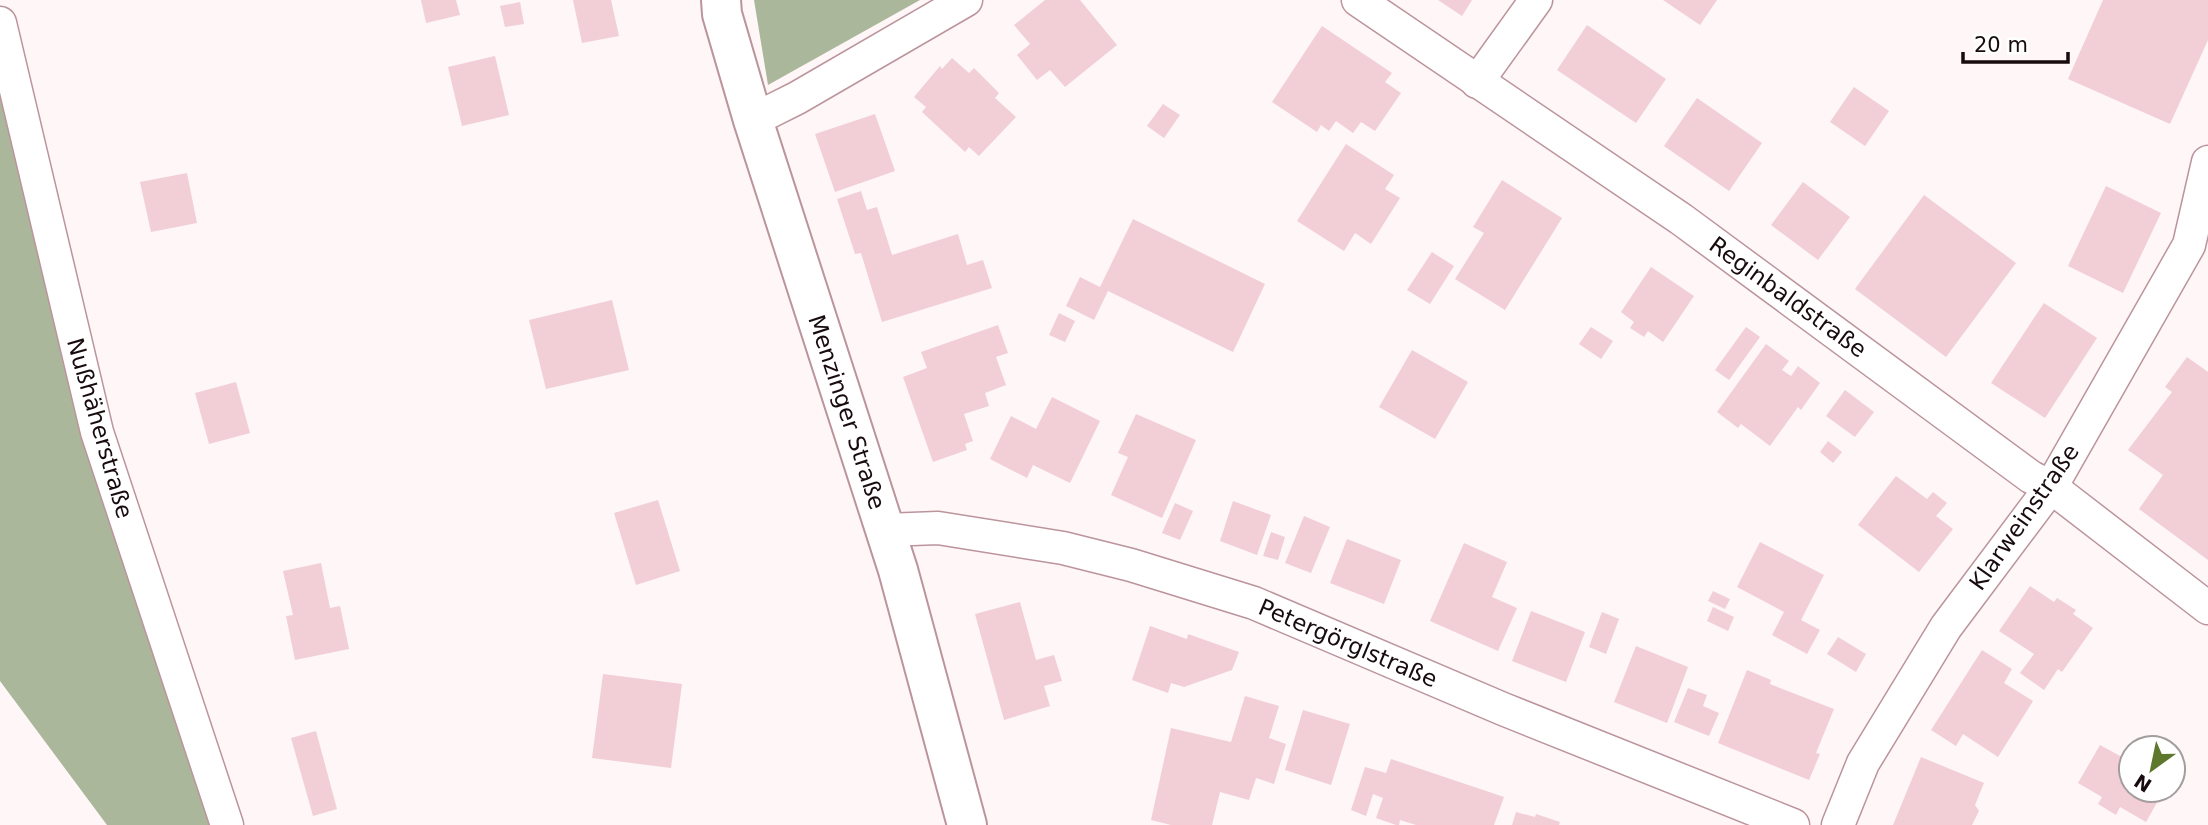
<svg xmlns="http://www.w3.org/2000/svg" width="2208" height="825" font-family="'DejaVu Sans',sans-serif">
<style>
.forest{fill:#abb79b}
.building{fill:#f2cfd6}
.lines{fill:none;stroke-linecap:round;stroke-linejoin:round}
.minor-casing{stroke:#bb949c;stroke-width:35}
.tertiary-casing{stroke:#bb949c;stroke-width:42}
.minor{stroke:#fff;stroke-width:32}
.tertiary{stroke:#fff;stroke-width:38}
.labels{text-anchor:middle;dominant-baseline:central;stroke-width:5;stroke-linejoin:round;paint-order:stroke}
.street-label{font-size:23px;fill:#180b0e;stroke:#fff}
</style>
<rect width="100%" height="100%" fill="#fef6f7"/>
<g class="forest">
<polygon points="754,0 920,0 768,85"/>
<polygon points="0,23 97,432 227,825 107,825 0,681"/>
</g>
<g class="building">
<polygon points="421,0 456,0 460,15 426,23"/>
<polygon points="573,0 611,0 619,36 582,43"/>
<polygon points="1045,0 1080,0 1117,45 1065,87 1050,70 1037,80 1017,55 1030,44 1014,25"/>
<polygon points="1438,0 1472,0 1462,16"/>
<polygon points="1663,0 1717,0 1700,25"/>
<polygon points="2103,0 2208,0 2208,40 2170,124 2068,79"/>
<polygon points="520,2 524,24 505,27 500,6"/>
<polygon points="1587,25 1666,79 1636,123 1557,70"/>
<polygon points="1322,26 1392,73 1385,82 1401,93 1375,131 1361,122 1353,133 1336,121 1329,131 1321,125 1317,132 1272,102"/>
<polygon points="495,56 509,115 462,126 448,67"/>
<polygon points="952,58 969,73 974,68 999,93 995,98 1016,117 979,156 969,147 965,152 922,112 926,107 914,97 940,66 942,69"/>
<polygon points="1854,87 1889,111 1865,146 1830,122"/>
<polygon points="1697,98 1762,143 1729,191 1664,146"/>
<polygon points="1163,104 1180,115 1164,138 1147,126"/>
<polygon points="875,114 895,171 835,192 815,134"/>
<polygon points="1346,144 1394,175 1385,189 1400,198 1371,244 1355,233 1344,251 1297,221"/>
<polygon points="187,173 197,223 151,232 140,182"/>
<polygon points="1502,180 1562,218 1505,310 1455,279 1484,233 1473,227"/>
<polygon points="1803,182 1850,217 1818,260 1771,225"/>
<polygon points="2106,186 2161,213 2123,293 2068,266"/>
<polygon points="861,191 867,210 877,207 892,255 958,234 967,265 983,260 992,288 882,322 861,253 855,254 837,199"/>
<polygon points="1924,195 2016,263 1946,357 1855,289"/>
<polygon points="1133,219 1265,284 1233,352 1108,291 1094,320 1066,306 1080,277 1100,287"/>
<polygon points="1432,252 1454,266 1430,304 1407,290"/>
<polygon points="1651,267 1694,296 1663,342 1648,331 1644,337 1630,328 1634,322 1621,312"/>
<polygon points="612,300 629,370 546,389 529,320"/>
<polygon points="2044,303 2097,338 2045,418 1991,383"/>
<polygon points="1059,313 1075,321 1065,342 1049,335"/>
<polygon points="998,325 1008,353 996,357 1006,385 985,393 989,406 964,414 973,441 965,444 967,450 933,462 903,377 927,368 921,352"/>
<polygon points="1591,327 1613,341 1601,359 1579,344"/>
<polygon points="1746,327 1760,337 1729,380 1715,370"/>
<polygon points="1766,344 1789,361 1782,370 1791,376 1798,366 1820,383 1801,410 1798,407 1770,446 1741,424 1738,428 1717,412"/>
<polygon points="1412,350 1468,382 1435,439 1379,407"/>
<polygon points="2187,357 2208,372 2208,560 2139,509 2163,475 2128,450 2172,392 2165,387"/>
<polygon points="236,382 250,433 209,444 195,393"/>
<polygon points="1845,390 1874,412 1855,437 1826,416"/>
<polygon points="1052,397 1100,421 1070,483 1033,465 1027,478 990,459 1011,416 1036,429"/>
<polygon points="1136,414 1196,440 1162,518 1111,495 1128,457 1118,453"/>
<polygon points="1828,441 1842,452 1833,463 1820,452"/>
<polygon points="1896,476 1927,499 1933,492 1947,503 1936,516 1953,529 1919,572 1858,525"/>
<polygon points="658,500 680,571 636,585 614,513"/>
<polygon points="1233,501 1271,515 1257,555 1220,541"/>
<polygon points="1175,503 1193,511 1180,540 1162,533"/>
<polygon points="1304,516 1330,527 1311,573 1285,563"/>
<polygon points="1271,532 1285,537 1278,560 1263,556"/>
<polygon points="1347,539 1401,560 1384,604 1330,583"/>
<polygon points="1760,542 1824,575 1801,620 1820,630 1807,654 1772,635 1784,612 1737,587"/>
<polygon points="1464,543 1507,562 1492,597 1517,608 1498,651 1430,621"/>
<polygon points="321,563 330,608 340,606 349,649 295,660 286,616 293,615 283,571"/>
<polygon points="2030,586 2054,602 2057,598 2076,610 2073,614 2093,628 2062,672 2058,669 2044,690 2020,673 2034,654 1999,631"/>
<polygon points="1713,591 1730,599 1725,609 1708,601"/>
<polygon points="1020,602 1036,660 1054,655 1062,681 1044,686 1050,706 1004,720 975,614"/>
<polygon points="1713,607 1734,617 1728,631 1707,621"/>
<polygon points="1531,611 1585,632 1566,682 1512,661"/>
<polygon points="1602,612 1619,619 1606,654 1589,647"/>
<polygon points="1150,626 1187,639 1188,634 1239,652 1232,670 1184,687 1171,683 1168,693 1132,680"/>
<polygon points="1838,637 1866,654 1856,672 1827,654"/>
<polygon points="1636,646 1688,667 1667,723 1614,702"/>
<polygon points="1982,650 2012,669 2004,683 2033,701 1998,757 1963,734 1956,746 1931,730"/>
<polygon points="1747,670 1771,680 1770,684 1834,709 1816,753 1820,754 1809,780 1718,743"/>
<polygon points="603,674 682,684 671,768 592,758"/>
<polygon points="1688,688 1707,695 1703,706 1719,713 1709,736 1674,722"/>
<polygon points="1245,696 1279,706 1269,738 1286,744 1274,784 1256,778 1249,800 1220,792 1212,825 1171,825 1151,820 1171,728 1231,742"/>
<polygon points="1303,710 1350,724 1331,785 1285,770"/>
<polygon points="316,731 337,809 313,816 291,738"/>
<polygon points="2100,745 2131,762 2131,790 2164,790 2146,822 2120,807 2116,815 2098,804 2102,797 2078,783"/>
<polygon points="1921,757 1984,783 1975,805 1979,811 1972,825 1893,825"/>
<polygon points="1391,759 1504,797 1494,825 1416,825 1400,820 1399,825 1396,825 1376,818 1383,798 1373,794 1366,816 1351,810 1365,767 1386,773"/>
<polygon points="1516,812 1535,817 1536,814 1560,822 1559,825 1512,825"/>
</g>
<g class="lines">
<g class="minor-casing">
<g id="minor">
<polyline points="1358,0 1681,219 2031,477 2051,487 2208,608"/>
<polyline points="0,23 97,432 227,825"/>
<polyline points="1477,82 1536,0"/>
<polyline points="753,120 797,98 966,0"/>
<polyline points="885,530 938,528 1063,548 1131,565 1254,603 1503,709 1793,825"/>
<polyline points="1838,825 1863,763 1946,627 2051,487 2189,245 2208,162"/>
</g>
</g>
<g class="tertiary-casing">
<polyline id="tertiary" points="721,0 722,14 753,120 898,570 967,825"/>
</g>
<use href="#minor" class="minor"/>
<use href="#tertiary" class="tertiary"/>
</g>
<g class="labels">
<g class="street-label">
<text transform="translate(1788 297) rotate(36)">Reginbaldstraße</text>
<text transform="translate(847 412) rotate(72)">Menzinger Straße</text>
<text transform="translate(100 428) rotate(74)">Nußhäherstraße</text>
<text transform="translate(2024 517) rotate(-55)">Klarweinstraße</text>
<text transform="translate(1348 643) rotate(23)">Petergörglstraße</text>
</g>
</g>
<g transform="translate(2152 769) rotate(213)"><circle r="33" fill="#ffffff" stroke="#a39d9f" stroke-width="2"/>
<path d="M0-5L12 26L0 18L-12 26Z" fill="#5d782c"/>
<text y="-10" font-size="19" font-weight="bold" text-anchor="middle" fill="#180b0e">N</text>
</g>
<path d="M1963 52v10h105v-10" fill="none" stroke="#180b0e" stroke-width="3.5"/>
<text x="1974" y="52" font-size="21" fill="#180b0e" stroke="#ffffff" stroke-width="5" paint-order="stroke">20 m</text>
</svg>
